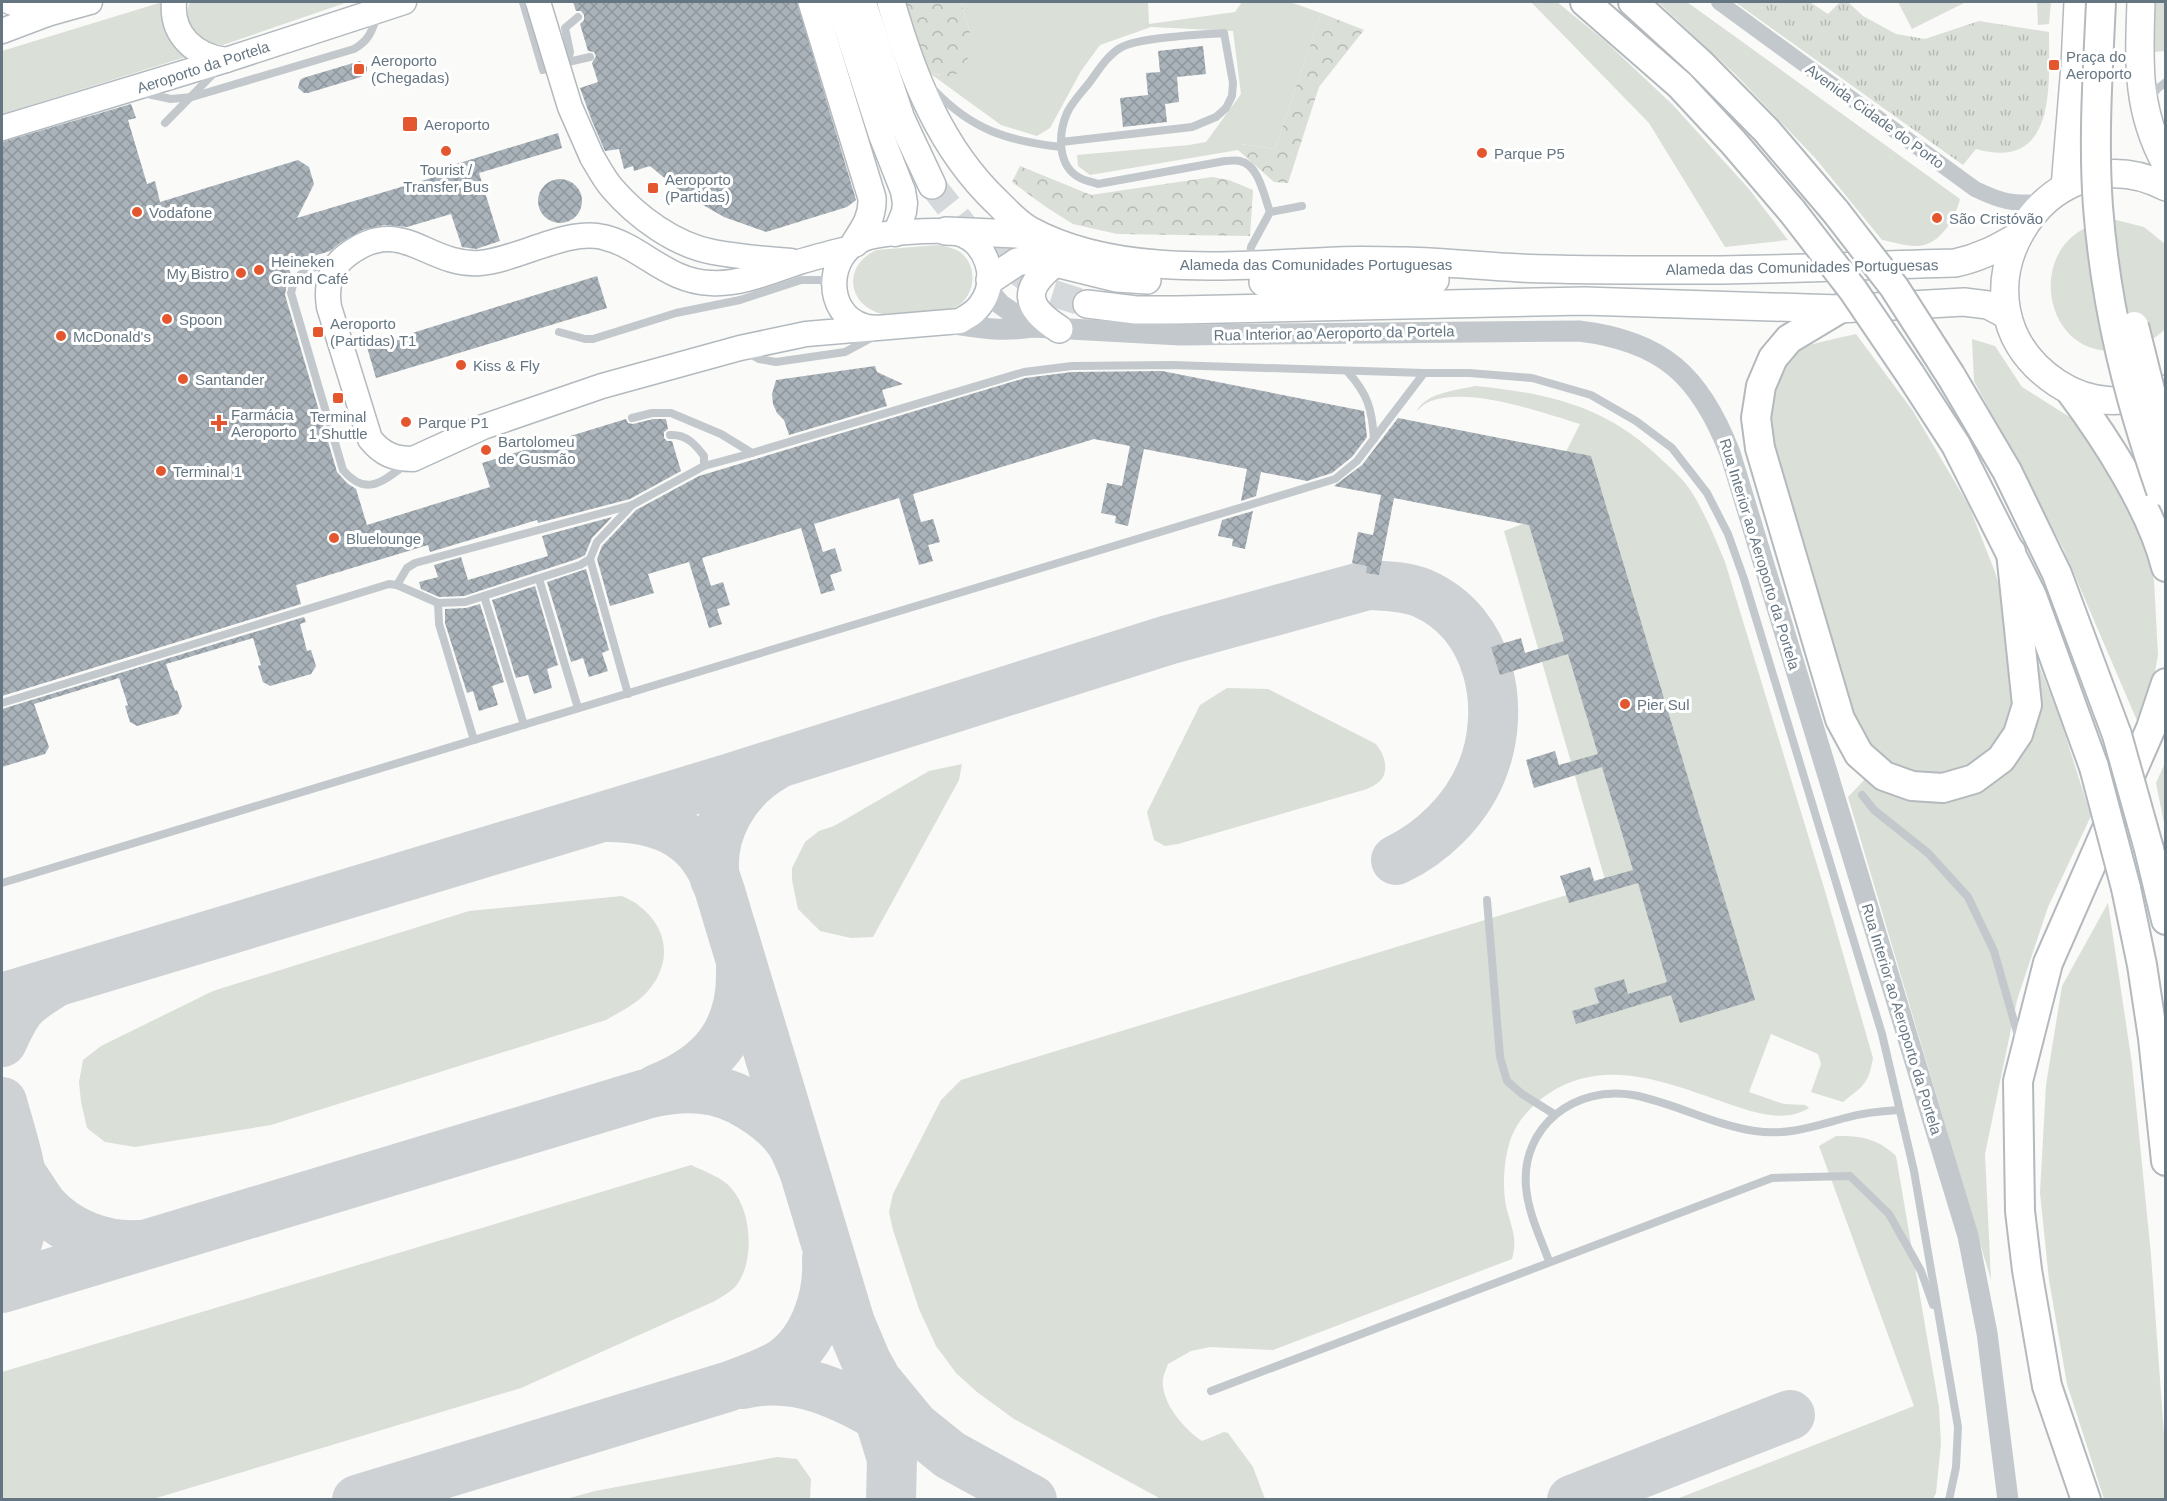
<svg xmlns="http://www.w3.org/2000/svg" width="2167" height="1501" font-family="Arial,sans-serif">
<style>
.green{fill:#dadfd7}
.forest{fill:url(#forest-crowns)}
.park{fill:url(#park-tufts)}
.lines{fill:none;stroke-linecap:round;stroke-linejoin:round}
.taxiway{stroke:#ced2d4;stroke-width:50}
.building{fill:url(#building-cross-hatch)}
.primary-tunnel{stroke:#d5d9db;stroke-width:27;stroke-dasharray:27 14;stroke-linecap:butt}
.secondary-casing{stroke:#b3babf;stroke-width:27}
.primary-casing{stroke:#b5babe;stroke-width:30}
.trunk-casing{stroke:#b4b9bd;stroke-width:32}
.service{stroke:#c3c8cc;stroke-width:8}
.minor{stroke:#c3c8cc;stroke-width:16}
.tertiary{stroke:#c3c8cc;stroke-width:21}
.secondary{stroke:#fff;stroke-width:24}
.primary{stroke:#fff;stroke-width:27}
.trunk{stroke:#fff;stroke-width:28}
.secondary-bridge-casing{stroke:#b3babf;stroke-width:27;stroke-linecap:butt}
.trunk-bridge-casing{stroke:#b4b9bd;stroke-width:32;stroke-linecap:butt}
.secondary-bridge{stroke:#fff;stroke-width:24}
.trunk-bridge{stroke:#fff;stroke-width:28}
.poi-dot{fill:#e4572e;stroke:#fff;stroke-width:2}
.labels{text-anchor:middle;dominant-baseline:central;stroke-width:6;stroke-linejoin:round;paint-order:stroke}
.poi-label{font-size:15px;fill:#657683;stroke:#fff;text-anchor:start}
.street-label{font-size:15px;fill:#657683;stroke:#fff}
</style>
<defs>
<pattern id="forest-crowns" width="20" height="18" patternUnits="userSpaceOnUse" patternTransform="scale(1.5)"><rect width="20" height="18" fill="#dadfd7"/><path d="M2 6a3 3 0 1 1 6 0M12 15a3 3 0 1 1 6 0" fill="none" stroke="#b4b9b4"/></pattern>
<pattern id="park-tufts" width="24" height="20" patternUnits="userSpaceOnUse" patternTransform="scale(1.5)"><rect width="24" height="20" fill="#dadfd7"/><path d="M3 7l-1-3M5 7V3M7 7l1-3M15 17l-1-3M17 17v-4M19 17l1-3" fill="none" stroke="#b4b9b4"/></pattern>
<pattern id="building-cross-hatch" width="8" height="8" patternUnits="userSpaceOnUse" patternTransform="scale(1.5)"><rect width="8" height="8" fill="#aab3b9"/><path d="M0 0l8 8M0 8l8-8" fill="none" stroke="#8e969c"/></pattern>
</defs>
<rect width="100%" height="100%" fill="#fafaf8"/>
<g class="green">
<path d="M190,2H348L223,45C200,43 180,26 190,2Z"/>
<polygon points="961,2 1148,2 1149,24 1235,12 1242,2 1290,2 1321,13 1275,149 1241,144 1238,150 1090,175 1078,166 1077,155 1189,145 1206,142 1241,94 1233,31 1151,27 1100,45 1081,71 1050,128 1037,136 1001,125 928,72 940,75 971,36"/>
<polygon points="1531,2 1557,2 1605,41 1673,105 1749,189 1788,240 1725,247 1649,123"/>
<path d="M1658,2H1687L1960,199C1955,219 1940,246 1916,246C1905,246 1893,242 1882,240L1816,159L1736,75Z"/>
<polygon points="1898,2 1966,2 1912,29"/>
<polygon points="2037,2 2051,2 2049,24 2038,25"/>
<polygon points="2155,2 2165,2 2165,51 2153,52"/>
<polygon points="159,3 162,5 189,56 2,114 2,51"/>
<path d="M2116,220L2144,227L2165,244V329C2154,340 2145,344 2130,348C2039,373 2016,227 2116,220Z"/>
<path d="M938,245C946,246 953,248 960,252C980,267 975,300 952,309C934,316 902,313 882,314C846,305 843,264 877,250Z"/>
<path d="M1856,334L1913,411L1969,506L1995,572L2012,631L2011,708L1994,752L1964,775L1917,776L1891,766L1864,738L1846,706L1771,452C1768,412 1765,376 1801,349C1810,343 1844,337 1856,334Z"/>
<polygon points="1972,339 1995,346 2022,387 2079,423 2127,507 2143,543 2154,580 2158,655 2152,689 2138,723 2063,548 1974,381"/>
<path d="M1475,386C1549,393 1609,407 1663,461C1673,470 1684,480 1691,491C1705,513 1715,538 1725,562L1825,891L1873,1058C1868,1085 1864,1085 1843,1102L1811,1092L1821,1064L1818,1054L1771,1034L1749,1092L1784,1104L1805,1105L1809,1108C1787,1122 1758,1114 1735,1106C1674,1086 1608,1054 1548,1094C1533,1104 1517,1121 1511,1138C1504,1158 1502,1185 1506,1206C1511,1227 1518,1237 1512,1259L1273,1350L1210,1347L1191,1351L1168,1364C1167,1368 1164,1373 1163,1378C1160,1402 1184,1429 1202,1441L1224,1432L1228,1433L1253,1467L1265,1499H1161L1014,1419L977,1392L956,1373L936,1346L919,1309L893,1230L889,1212L893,1194L941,1100L961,1080L1606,883L1504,531L1531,521L1580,424C1540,412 1471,387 1431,401C1425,403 1420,408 1416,412C1427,392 1454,391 1475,386Z"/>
<polygon points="2028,636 2061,722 2091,816 2048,907 2017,1000 1985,1154 1991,1280 1848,797 1866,778 1879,784 2009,765"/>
<path d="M1227,688L1268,689L1376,744C1384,754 1390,770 1380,781C1377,784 1371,787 1367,789L1178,844L1165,846L1154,840L1147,812L1200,705Z"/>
<polygon points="2165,763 2166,763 2165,828 2156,783"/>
<polygon points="962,764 959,780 873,937 851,938 820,931 798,909 792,880 792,868 805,842 819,831 834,826 929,771"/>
<path d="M622,896C627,899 634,901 638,905C672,930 672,969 642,997C632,1006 618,1013 606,1020L271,1125L135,1147L105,1142L87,1128L81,1102L79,1082L83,1060L101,1046L213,991L469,911Z"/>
<polygon points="2108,903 2132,1064 2151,1255 2165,1449 2165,1499 2104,1499 2067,1384 2049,1280 2040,1193 2046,1085 2062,986"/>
<path d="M1836,1136C1861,1136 1877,1138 1896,1156L1939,1407L1941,1444L1936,1493L1933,1499L1674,1500L1914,1406L1819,1146Z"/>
<path d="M691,1165C703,1171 722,1177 731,1188C752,1210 756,1265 734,1288C729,1293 721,1297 715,1301L521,1388L153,1499H2V1372Z"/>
<polygon points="777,1457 797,1459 811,1479 810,1499 566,1499 595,1491"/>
</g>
<g class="forest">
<polygon points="901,2 961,2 971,36 968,58 960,72 951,77 928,72"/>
<polygon points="1321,13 1364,30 1319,87 1288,183 1274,182 1238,150 1240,144 1275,149"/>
<polygon points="1020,166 1091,195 1212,177 1229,180 1253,190 1250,236 1117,234 1073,224 1046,207 1012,182"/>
</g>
<path class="park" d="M1735,2H1810L1828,14L1840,2H1848L1863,16L1896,34L1925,39L1979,21L2049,32C2049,85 2057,172 1976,149L1963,165Z"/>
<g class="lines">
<g class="taxiway">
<path d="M608,817C655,817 696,831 715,877C722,895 726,913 732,931L850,1323L866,1361L877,1381L914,1426L950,1455L1032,1500"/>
<path d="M715,879C708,833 735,788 774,766"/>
<path d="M2,998L731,778L1168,640L1368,585C1386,586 1405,586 1422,593C1491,623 1508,709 1481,773C1465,811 1432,843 1396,860"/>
<path d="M2,1042C17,1009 20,1004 51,985"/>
<path d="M657,1089C713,1067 743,1031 741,969"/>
<path d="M2,1102C17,1157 42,1218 2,1269"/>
<path d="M22,1175C29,1185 36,1197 43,1206C67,1233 104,1247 139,1245"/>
<path d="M2,1288L646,1094C684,1085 719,1085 752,1107C767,1116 780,1126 790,1141C796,1149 799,1160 804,1170"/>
<path d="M743,1384C806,1369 854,1403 908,1432"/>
<polyline points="873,1397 892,1459 891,1500"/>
<path d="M357,1500L727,1387C746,1380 765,1374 783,1363C815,1341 829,1296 827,1259"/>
<polyline points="1572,1500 1790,1415"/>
</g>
</g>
<g class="building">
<polygon points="573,2 797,2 856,200 847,207 766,232 724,217 684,194 650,166 634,171 633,166 624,169 619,149 605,151 592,121 580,88 598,82 592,63 596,56 594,52 588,51 580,24 584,20 584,15 581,11 576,11"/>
<polygon points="1203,46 1206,74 1177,77 1179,102 1165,104 1167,122 1123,127 1120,98 1148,95 1146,73 1160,72 1158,51"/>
<polygon points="360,61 367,67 367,71 361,77 308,93 304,93 298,88 300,80 303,78"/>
<polygon points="131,104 136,118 128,120 147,184 155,181 160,202 298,160 309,167 314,184 297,218 458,170 456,164 558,133 562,148 479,173 500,241 476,249 462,247 451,214 407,227 384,225 363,230 340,243 330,251 288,264 291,275 287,283 285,295 337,472 347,483 356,489 367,525 490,487 482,463 626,419 628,423 633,424 653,419 666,419 668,429 664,432 664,438 667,441 672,441 681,471 630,499 538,523 537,520 430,552 428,545 296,585 301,604 2,696 2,142"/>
<circle cx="560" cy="201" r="22"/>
<polygon points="597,276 607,308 376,378 367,347"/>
<polygon points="875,366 877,372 903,384 882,390 887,406 789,435 784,420 777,413 773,404 772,394 776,380"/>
<polygon points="1162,371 1364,411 1367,437 1352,457 1332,473 1307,481 1261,472 1256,496 1241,501 1247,469 1144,449 1128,526 1115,523 1116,516 1101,513 1107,483 1122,486 1130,446 1094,439 913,494 921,522 933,519 940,542 928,545 933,561 919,565 899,498 814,524 823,552 835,548 842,571 830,575 835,590 821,594 801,528 702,558 711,586 723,582 730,605 717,609 722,624 709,628 689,562 648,574 654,593 610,606 597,559 602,546 636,510 699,476 1025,378 1072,372"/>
<polygon points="1398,418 1591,456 1755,1000 1680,1023 1671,995 1576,1024 1572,1011 1599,1003 1594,988 1624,979 1628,994 1667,982 1638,883 1569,903 1560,876 1590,867 1594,881 1633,870 1602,767 1534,788 1526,760 1555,751 1559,765 1598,754 1568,654 1500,675 1491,647 1521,638 1525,653 1564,641 1529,525 1394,498 1379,575 1366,573 1367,566 1352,563 1358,532 1373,535 1381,495 1334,486 1362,465"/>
<polygon points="1253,511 1245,549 1232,546 1233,539 1218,536 1222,520"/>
<polygon points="612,517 592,538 585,555 577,559 464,596 439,597 421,589 419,582 438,577 434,565 461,557 468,580 548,556 542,536"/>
<polygon points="586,569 609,650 602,653 608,671 589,677 583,658 571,662 547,582"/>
<polygon points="535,586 558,665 547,669 552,688 534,694 528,675 516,678 492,600"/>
<polygon points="480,604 504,682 492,686 498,705 479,711 473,691 467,693 445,623 445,609 466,608"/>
<polygon points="304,617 306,622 300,624 307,651 311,650 316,666 311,674 270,686 263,682 258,666 261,665 253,638 166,664 175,691 177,690 182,706 178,714 137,726 130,722 125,706 128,705 119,678 34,704 49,747 45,754 2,767 2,709"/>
</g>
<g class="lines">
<polyline class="primary-tunnel" points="932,185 969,232 1022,275 1043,290 1087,304"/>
<g class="secondary-casing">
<g id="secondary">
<polyline points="10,2 47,14"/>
<path d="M174,2C171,35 195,56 226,60"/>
<polyline points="838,2 881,135 903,191 905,203 904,212 895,234"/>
<polyline points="2,31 47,14 90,2"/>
<polyline points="2,128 226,60 404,2"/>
<path d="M592,157C598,167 604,179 612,188C637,217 675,245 713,252C739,257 765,259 791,261"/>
<path d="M847,249C831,253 815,257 799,262C771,271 741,285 711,283C667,282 642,246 603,237C568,228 517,260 480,263C427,267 402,213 347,255C329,268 326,287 329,307L370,439C382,454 394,459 413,459L483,427L602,386L740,348L806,334L960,321C968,316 976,312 981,304C999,279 987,241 957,233C943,228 880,233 866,238C824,252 824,315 864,326C868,328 874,327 878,328"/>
</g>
</g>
<g class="primary-casing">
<g id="primary">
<path d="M812,2L872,198C873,216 865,228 855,243"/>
<polyline points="862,2 901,119 932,185"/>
<path d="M891,2C912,75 940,148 997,202C1007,212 1017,223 1029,230C1118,279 1240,265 1338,261C1360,260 1383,261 1405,261C1443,262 1481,266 1520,268C1572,270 1625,270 1677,270C1770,271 1863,265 1955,263C1979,258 1998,248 2018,236"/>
<path d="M2141,2C2139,62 2136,109 2166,164"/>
<polyline points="2065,187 2075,66 2078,2"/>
<path d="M2166,187C2045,124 1937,303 2057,383C2092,406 2128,405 2166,389"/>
<polyline points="946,231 1017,234 1038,239"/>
<path d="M1055,263C1022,289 1024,306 1059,329"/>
<polyline points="990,280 1017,262 1027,260 1043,260 1116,278 1147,280"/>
<polyline points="1263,282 1435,280"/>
<polyline points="1087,304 1136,310 1179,310 1584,301 1839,309 1964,302 1988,305 2005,314"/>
</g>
</g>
<g class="trunk-casing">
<g id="trunk">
<polyline points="1585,2 1680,85 1733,142 1792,211"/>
<polyline points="1633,2 1700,63 1766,130 1836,212"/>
<polyline points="1839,309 1789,339 1773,358 1761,386 1756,418 1760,448 1840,719 1859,754 1884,776 1912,786 1943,788 1974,779 2001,759 2018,734 2027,705 2011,552"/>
<polyline points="1910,374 1956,445 2032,596 2094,767"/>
<polyline points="1951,376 2007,471 2057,574 2117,735"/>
<path d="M2071,392C2106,439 2152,510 2166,567"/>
<polyline points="2149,849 2166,920"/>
<polyline points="2126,888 2142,965 2153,1038 2166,1161"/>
<polyline points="2086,1500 2047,1386 2027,1270 2020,1211 2018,1081 2048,963 2151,728 2166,683"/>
</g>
</g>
<g class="service">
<polyline points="523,2 543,70 568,62 570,52 565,28 578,17"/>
<polyline points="568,62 590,57"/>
<path d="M934,90C972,130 1008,141 1061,147"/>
<path d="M143,93L171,99L192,97L354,49C370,40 372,30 378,14"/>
<polyline points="2150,100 2157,89 2166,82"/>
<polyline points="165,123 217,70"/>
<path d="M1061,142L1192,127L1216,117L1226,108L1232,96L1233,83L1224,33C1200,35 1139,37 1120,48C1107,56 1098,71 1089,83C1082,92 1072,102 1067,113C1058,134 1057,166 1080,178C1086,181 1092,182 1098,184L1225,161C1229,161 1236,160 1240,161C1259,165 1264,196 1270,212"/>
<path d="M331,262C311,269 295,270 291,293L343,470C366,497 382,482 405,465"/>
<polyline points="1250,262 1251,247 1270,212 1302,206"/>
<polyline points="559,332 585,339 593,339 676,313 740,300 801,280 820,280 830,285"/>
<polyline points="748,353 759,359 776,362 845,352 875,336"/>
<path d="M1347,371C1368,394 1372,409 1374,439"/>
<polyline points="632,418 652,413 671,413 721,434 752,453 1024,372 1072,366 1172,365 1424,373"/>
<polyline points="704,466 752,453"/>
<polyline points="590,559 628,694"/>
<polyline points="539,579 578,708"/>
<path d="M397,585L407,568L415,563L632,505L704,466V456C695,444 686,434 670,435"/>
<polyline points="484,596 524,725"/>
<polyline points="438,603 465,602 580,565 590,559 597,542 632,505"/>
<polyline points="2,703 389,584 397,585 438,603 439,624 474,740"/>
<polyline points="1862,795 1874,810 1928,853 1968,897 1994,951 2019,1039"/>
<polyline points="2,883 1335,479 1357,461 1424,373 1469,373 1532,378 1591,395 1636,421 1672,448 1707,493 1728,534 1744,579 1882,1034 1914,1171 1958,1427 1956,1467 1949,1500"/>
<polyline points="1487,900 1500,1057 1507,1081 1522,1094 1554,1114"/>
<path d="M1549,1261C1540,1237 1528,1212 1526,1187C1521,1126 1575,1085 1633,1095C1675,1103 1713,1125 1755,1131C1787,1136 1815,1126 1845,1118C1862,1113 1880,1111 1899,1110"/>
<polyline points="1211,1391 1772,1178 1850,1176 1889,1214 1921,1271 1933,1305"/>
</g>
<path class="minor" d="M1719,2L1975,189C2002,202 2012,204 2042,202"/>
<g class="tertiary">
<polyline points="988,290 1000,304 1033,327"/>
<path d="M947,323C977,328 1004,332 1033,327L1180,335L1579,331C1663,341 1700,376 1730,453L1968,1236L1987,1333L2008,1500"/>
</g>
<use href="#secondary" class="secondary"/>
<use href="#primary" class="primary"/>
<use href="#trunk" class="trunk"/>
<g class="secondary-bridge-casing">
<polyline id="secondary-bridge" points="538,2 570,107 592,157"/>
</g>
<g class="trunk-bridge-casing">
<g id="trunk-bridge">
<path d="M2101,2C2098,69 2093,139 2098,207C2106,308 2128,396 2161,491"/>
<polyline points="1792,211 1853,290 1910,374"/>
<polyline points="1836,212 1894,287 1951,376"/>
<polyline points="2134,326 2157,418 2166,442"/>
<polyline points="2117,735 2149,849"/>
<polyline points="2094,767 2126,888"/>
</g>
</g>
<use href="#secondary-bridge" class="secondary-bridge"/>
<use href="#trunk-bridge" class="trunk-bridge"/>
</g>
<g class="poi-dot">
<rect x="2048" y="59" width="12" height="12" rx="3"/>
<rect x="353" y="63" width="12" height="12" rx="3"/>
<rect x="402" y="116" width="16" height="16" rx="3"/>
<circle cx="446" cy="151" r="6"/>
<circle cx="1482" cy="153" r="6"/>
<rect x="647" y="182" width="12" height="12" rx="3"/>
<circle cx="137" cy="212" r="6"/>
<circle cx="1937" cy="218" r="6"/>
<circle cx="259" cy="270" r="6"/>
<circle cx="241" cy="273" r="6"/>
<circle cx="167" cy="319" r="6"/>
<rect x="312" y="326" width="12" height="12" rx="3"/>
<circle cx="61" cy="336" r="6"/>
<circle cx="461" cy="365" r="6"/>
<circle cx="183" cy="379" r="6"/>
<rect x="332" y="392" width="12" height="12" rx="3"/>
<circle cx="406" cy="422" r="6"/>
<path d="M216 414h6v6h6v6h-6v6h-6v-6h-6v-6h6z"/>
<circle cx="486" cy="450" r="6"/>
<circle cx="161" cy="471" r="6"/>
<circle cx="334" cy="538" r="6"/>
<circle cx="1625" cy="704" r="6"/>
</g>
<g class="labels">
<g class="poi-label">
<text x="2066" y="56">Praça do<tspan x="2066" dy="17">Aeroporto</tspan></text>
<text x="371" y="60">Aeroporto<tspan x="371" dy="17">(Chegadas)</tspan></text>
<text x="424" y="124">Aeroporto</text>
<text x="1494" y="153">Parque P5</text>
<text x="446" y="169" text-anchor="middle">Tourist /<tspan x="446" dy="17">Transfer Bus</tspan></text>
<text x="665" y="179">Aeroporto<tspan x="665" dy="17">(Partidas)</tspan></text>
<text x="149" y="212">Vodafone</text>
<text x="1949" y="218">São Cristóvão</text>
<text x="271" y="261">Heineken<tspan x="271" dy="17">Grand Café</tspan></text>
<text x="229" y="273" text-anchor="end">My Bistro</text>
<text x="179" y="319">Spoon</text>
<text x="330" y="323">Aeroporto<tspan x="330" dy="17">(Partidas) T1</tspan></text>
<text x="73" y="336">McDonald's</text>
<text x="473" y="365">Kiss &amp; Fly</text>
<text x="195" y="379">Santander</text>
<text x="231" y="414">Farmácia<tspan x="231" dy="17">Aeroporto</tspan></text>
<text x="338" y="416" text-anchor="middle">Terminal<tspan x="338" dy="17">1 Shuttle</tspan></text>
<text x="418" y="422">Parque P1</text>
<text x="498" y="441">Bartolomeu<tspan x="498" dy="17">de Gusmão</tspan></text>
<text x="173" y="471">Terminal 1</text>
<text x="346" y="538">Bluelounge</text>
<text x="1637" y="704">Pier Sul</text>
</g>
<g class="street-label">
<text transform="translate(203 67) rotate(-18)">Aeroporto da Portela</text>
<text transform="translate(1875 116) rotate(36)">Avenida Cidade do Porto</text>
<text x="1316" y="264">Alameda das Comunidades Portuguesas</text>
<text transform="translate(1802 267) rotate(-1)">Alameda das Comunidades Portuguesas</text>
<text transform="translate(1334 333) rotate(-1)">Rua Interior ao Aeroporto da Portela</text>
<text transform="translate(1760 554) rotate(73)">Rua Interior ao Aeroporto da Portela</text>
<text transform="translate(1902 1019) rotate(73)">Rua Interior ao Aeroporto da Portela</text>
</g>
</g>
<rect width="2167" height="1501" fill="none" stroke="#657683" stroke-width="6"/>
</svg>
